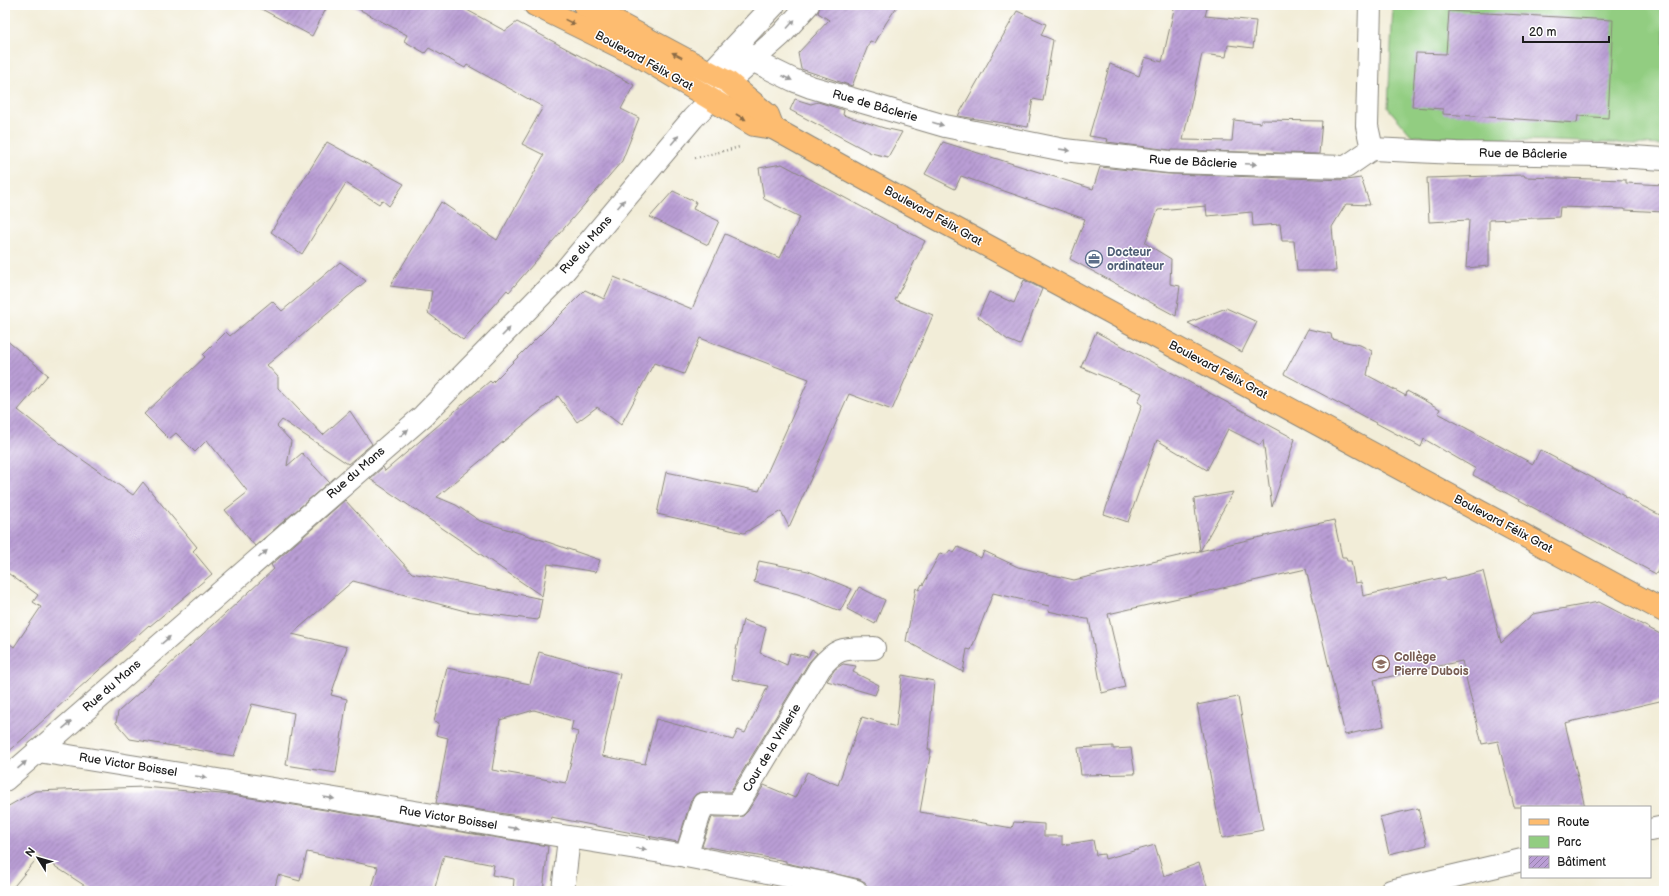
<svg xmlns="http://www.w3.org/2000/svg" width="1669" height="896" font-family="'Balsamiq Sans',sans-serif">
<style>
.park{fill:#92cd81;stroke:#57744e}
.building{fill:url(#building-hatch);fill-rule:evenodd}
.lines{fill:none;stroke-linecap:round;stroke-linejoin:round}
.minor-casing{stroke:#87847a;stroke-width:24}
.major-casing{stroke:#87847a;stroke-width:24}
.path{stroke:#87847a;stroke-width:2.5;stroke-dasharray:1 3;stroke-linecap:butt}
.minor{stroke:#fff;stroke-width:22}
.major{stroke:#fdbc6f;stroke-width:22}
.oneway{fill:#8c6c46}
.oneway2{fill:#999}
.labels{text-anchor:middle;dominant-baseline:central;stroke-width:3;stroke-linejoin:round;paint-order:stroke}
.street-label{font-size:12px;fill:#1c1c1c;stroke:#fff}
.service-label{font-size:12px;font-weight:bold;fill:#4e5e75;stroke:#fff;text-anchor:start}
.education-label{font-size:12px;font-weight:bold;fill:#785e54;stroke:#fff;text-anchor:start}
</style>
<defs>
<pattern id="building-hatch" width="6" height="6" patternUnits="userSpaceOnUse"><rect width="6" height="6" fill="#ba9ed5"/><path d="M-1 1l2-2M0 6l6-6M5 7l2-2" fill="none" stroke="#9680ac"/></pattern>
</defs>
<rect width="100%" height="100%" fill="#fff"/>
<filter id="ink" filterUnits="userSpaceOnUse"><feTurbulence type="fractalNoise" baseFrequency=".025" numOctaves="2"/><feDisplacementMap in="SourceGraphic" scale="8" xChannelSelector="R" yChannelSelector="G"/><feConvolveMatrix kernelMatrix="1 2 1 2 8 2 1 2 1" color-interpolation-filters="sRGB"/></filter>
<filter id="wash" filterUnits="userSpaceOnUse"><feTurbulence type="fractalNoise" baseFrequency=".012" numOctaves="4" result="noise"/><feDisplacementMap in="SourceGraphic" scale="16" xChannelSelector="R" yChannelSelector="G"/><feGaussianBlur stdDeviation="0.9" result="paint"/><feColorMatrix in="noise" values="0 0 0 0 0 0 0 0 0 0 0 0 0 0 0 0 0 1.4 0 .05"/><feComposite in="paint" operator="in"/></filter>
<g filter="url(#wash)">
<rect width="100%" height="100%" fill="#f2edd8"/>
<polygon class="park" points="1393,5 1664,5 1664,145 1412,136 1388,108"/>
<g id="blocks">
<g class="building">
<polygon points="254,5 328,5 312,36"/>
<polygon points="351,5 458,5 505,31 517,22 634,85 621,109 639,118 622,161 509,292 507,290 463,340 428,313 432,291 390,286 441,202 497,240 544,155 522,144 543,107 467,65 465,68 429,48 425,53 404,41 407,35"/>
<polygon points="820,5 898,5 886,23 875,43 870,41 852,86 801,69 798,53 829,20 818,13"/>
<polygon points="1175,5 1208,5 1205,16 1256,21 1253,48 1228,45 1226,57 1202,54 1183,140 1232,141 1234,120 1261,123 1261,120 1322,121 1319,154 1170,150 1107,142 1108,139 1089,136 1110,64 1139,76 1145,57 1162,62"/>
<polygon points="1017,11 1046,24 1041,35 1053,40 1043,101 1033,99 1028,127 958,116"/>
<polygon points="1449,11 1613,20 1608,118 1578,116 1577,123 1443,114 1443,109 1412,107 1416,53 1446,54"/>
<polygon points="795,99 811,104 818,102 844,110 843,115 884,128 902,132 888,157 871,153 790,110"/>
<polygon points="327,142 404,184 389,206 382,200 379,204 346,183 302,254 271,232"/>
<polygon points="943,142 1093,189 1100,167 1169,174 1346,180 1361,178 1370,205 1346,204 1332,227 1336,271 1297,271 1294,241 1282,241 1280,224 1253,226 1252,212 1207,216 1206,206 1158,210 1145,243 1171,259 1170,284 1180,286 1176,316 1070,259 1085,219 961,176 955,189 925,174"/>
<polygon points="782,164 925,241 895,300 933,315 892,410 849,394 789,527 781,511 744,533 657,514 666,472 759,491 809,379 700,338 684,374 654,363 621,425 597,407 577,422 558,396 437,497 456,505 480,521 536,538 600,560 596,572 548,564 542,596 370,479 383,467 385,471 490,381 492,383 585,290 604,299 614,277 692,309 725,234 780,258 800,217 764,199 759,168"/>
<polygon points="1524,175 1525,177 1626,180 1626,183 1664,185 1664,212 1625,210 1625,209 1560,207 1559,217 1489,220 1489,266 1466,268 1469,220 1429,222 1427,178"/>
<polygon points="673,191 696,202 693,209 719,221 708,245 650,217"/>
<polygon points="340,262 366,281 267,365 278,377 278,388 323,435 350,411 372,444 348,464 282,420 277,426 291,441 287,466 302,453 329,482 255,546 225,510 248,492 207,440 195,452 176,433 169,439 144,414 205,357 203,355 226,332 230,336 272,301 282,311"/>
<polygon points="1024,280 1042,289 1020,345 1008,340 978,317 989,292 1014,303"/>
<polygon points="1226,308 1257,322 1242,352 1188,323"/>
<polygon points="1308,329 1331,334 1332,339 1360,345 1372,351 1367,375 1406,396 1407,391 1440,409 1438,413 1533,464 1540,450 1625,495 1624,497 1664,517 1664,559 1656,574 1473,475 1476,469 1424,439 1421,447 1284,374"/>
<polygon points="1096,332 1295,439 1272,507 1263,440 1260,445 1228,429 1207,470 1157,440 1128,522 1104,514 1142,405 1138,402 1142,393 1081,367"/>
<polygon points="5,339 48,375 18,410 70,451 133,495 143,482 197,547 193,551 212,574 150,626 149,625 5,755 5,640 14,647 41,607 33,602 38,595 5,571"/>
<polygon points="1233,492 1200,551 1334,520 1342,557 1346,557 1347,561 1351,561 1355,583 1361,582 1363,596 1445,577 1446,580 1483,571 1501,643 1533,614 1599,602 1664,636 1664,700 1565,723 1585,807 1514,807 1498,741 1482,744 1462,661 1374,680 1384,726 1345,735 1306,569 1108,614 1125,687 1102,693 1089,619 1086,619 1048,611 1049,606 993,593 971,650 967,649 963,672 906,641 916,588 919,590 922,584 923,585 940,553 946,555 950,550 954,553 958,547 981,558 984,551 1018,567 1074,580 1200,551 1194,499"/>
<polygon points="345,500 412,573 542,599 538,620 465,611 353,581 292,634 347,647 331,695 347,699 336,773 286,765 294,713 252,704 234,756 130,739 116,723 118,712 274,569 271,565"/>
<polygon points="759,561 808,571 852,589 840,611 798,594 754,582"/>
<polygon points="859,587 885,600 875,624 847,609"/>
<path d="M743,620L766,628L760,653L787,665L790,653L808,657L812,650L817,653L809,662L730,792H703L696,794L691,800L678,842L551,817L550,821L436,803L448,738L436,735L439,723L434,722L447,668L530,684L539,652L620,674L602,756L645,764L656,719L733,740L738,730L745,733L768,686L732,679L736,650ZM534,710L573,721L571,730L578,732L566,783L492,770L500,720Z"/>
<polygon points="843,664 856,666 853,672 879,685 875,695 827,681 835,669"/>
<polygon points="902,675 934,681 928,750 931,750 920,812 1012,828 1014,822 1044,824 1044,836 1062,836 1062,845 1093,840 1096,855 1104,854 1105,859 1155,845 1164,876 1199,863 1209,891 868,891 865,882 859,879 786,863 786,861 702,846 712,817 737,817 743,816 748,811 764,785 795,798 807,772 838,785 862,717 896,727"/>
<polygon points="1238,697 1263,830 1222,838 1197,705"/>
<polygon points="1113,746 1113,749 1131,748 1135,774 1081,775 1078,748"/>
<polygon points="144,787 232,795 548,846 543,891 513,891 514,879 492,875 494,865 444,855 434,891 371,891 378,867 307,852 300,881 278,875 274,891 93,891 39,856 10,891 5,891 5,808 35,791"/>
<polygon points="1418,808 1427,845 1389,854 1380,817"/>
</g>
</g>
</g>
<g filter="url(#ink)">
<use href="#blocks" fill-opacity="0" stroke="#87847a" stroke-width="1"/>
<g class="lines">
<g class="minor-casing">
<g id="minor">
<polyline points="1370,5 1367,126 1372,149"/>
<polyline points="737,45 752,60 793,80 811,87 945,126 1064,150 1169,162 1346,167 1372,149 1456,153 1601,155 1664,159"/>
<polyline points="698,86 774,5"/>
<polyline points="38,751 686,856 828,884 856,891"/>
<polyline points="5,780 423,416 561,275 693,118 728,82 781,35 808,5"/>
<polyline points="1650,830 1664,827"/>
<path d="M686,856L703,804L737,805L820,668C839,645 846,649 874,648"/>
<polyline points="563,891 569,838"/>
<polyline points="1391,891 1522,860"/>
</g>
</g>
<g class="major-casing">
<g id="major">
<polyline points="535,5 643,58 754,125 773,128 910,204 1664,611"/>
<polyline points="584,5 728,82 768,115 773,128"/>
</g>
</g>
<polyline class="path" points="695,158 740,147"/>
<use href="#minor" class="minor"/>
<use href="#major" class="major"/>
</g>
<defs><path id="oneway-solid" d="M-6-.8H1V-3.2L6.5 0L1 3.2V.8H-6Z"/></defs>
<g class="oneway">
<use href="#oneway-solid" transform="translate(570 22) rotate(26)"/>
<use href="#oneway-solid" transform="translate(677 55) rotate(-152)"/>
<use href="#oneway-solid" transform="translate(741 117) rotate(30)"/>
</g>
<g class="oneway2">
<use href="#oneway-solid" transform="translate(791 24) rotate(-48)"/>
<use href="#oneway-solid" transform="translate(787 78) rotate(26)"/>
<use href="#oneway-solid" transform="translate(938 124) rotate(16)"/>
<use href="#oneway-solid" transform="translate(675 140) rotate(-50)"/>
<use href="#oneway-solid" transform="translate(1065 150) rotate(9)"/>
<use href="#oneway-solid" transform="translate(1251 164) rotate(2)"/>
<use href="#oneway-solid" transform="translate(621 204) rotate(-50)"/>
<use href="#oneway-solid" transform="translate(506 332) rotate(-46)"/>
<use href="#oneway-solid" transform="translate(404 433) rotate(-40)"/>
<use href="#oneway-solid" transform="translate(263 554) rotate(-41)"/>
<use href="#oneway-solid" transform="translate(166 640) rotate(-41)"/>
<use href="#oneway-solid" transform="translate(67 725) rotate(-41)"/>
<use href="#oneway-solid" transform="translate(22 765) rotate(-41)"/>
<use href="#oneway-solid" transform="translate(201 777) rotate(9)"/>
<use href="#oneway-solid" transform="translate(329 798) rotate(9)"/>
<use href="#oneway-solid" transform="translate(513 828) rotate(9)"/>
<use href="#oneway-solid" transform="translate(641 849) rotate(9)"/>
</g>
</g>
<defs>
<g id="office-ring" transform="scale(0.9)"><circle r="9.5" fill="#fff" stroke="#5c6f8a" stroke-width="1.5"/><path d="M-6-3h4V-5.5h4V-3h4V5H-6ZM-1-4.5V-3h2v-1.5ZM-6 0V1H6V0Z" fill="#5c6f8a"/></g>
<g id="school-ring" transform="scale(0.9)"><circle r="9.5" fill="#fff" stroke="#8d6e63" stroke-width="1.5"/><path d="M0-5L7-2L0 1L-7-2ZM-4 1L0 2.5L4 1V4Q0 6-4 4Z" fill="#8d6e63"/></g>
</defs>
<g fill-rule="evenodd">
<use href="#office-ring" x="1094" y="259"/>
<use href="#school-ring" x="1381" y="664"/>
</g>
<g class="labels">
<g class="street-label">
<text transform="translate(644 61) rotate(29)">Boulevard Félix Grat</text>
<text transform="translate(875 106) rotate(16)">Rue de Bâclerie</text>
<text transform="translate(1523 154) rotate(1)">Rue de Bâclerie</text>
<text transform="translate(1193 162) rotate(3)">Rue de Bâclerie</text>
<text transform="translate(933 216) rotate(29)">Boulevard Félix Grat</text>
<text transform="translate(586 245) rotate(-49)">Rue du Mans</text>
<text transform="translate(1218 370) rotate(28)">Boulevard Félix Grat</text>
<text transform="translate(356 473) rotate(-41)">Rue du Mans</text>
<text transform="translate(1503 524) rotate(28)">Boulevard Félix Grat</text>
<text transform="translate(112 686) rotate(-41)">Rue du Mans</text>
<text transform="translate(772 748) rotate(-59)">Cour de la Vrillerie</text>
<text transform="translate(128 765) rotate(9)">Rue Victor Boissel</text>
<text transform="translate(448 818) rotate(9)">Rue Victor Boissel</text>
</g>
<g class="service-label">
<text x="1107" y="252">Docteur<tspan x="1107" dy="14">ordinateur</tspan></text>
</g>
<g class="education-label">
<text x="1394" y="657">Collège<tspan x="1394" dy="14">Pierre Dubois</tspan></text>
</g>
</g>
<rect width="1669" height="896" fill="none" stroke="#fff" stroke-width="20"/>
<rect x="1521" y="806" width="130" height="72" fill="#ffffff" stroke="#a4a4a4"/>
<rect x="1529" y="819" width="20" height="6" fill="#fdbc6f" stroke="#a4a4a4"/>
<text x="1557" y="826" font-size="12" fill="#1c1c1c">Route</text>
<rect x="1529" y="836" width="20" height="12" fill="#92cd81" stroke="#a4a4a4"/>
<text x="1557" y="846" font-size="12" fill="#1c1c1c">Parc</text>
<rect x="1529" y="856" width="20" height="12" fill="url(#building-hatch)" stroke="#a4a4a4"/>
<text x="1557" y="866" font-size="12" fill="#1c1c1c">Bâtiment</text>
<g transform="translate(38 858) rotate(307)" stroke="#ffffff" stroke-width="3" paint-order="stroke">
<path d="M0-3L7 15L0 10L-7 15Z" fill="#1c1c1c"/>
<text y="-6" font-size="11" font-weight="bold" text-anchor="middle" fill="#1c1c1c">N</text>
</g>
<path d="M1523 36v6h86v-6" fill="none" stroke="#1c1c1c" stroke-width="2"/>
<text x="1529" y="36" font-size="12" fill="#1c1c1c" stroke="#ffffff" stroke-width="3" paint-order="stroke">20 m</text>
</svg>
